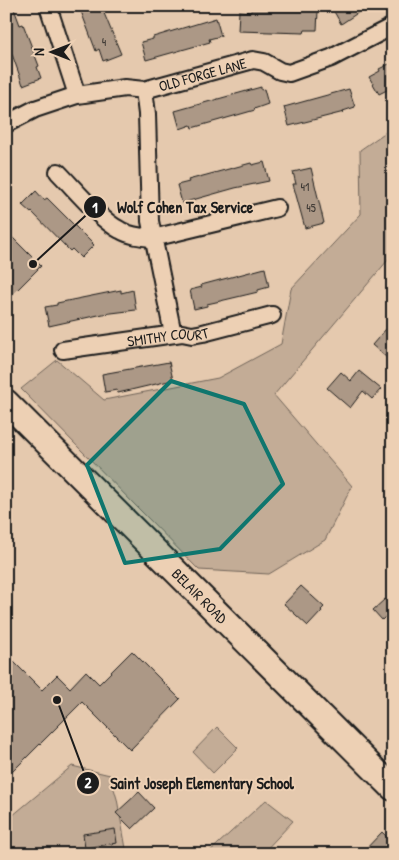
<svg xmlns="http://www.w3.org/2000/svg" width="399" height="860" font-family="'Patrick Hand',sans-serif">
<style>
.green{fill:#c3ac96;stroke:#706459}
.building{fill:#ac9886;stroke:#1c1c1c}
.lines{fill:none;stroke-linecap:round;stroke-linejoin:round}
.minor-casing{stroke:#1c1c1c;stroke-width:20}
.highway-casing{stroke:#1c1c1c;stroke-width:28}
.minor{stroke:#edd0b4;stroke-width:16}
.highway{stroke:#edd0b4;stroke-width:24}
.marked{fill:#0f766e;fill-opacity:0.2;stroke:#0f766e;stroke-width:4;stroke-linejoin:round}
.labels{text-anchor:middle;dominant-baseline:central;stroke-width:4;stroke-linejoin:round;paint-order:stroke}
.number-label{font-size:12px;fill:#403b36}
.street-label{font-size:15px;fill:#1c1c1c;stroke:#edd0b4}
.leader{fill:none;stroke:#1c1c1c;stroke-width:2}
.callout-dot{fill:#1c1c1c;stroke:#edd0b4;stroke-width:2}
.mark-label{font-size:15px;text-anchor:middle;font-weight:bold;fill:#fff}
.callout-label{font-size:16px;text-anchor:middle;font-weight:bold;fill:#1c1c1c;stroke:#edd0b4;stroke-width:4;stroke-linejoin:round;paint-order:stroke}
</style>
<rect width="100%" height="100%" fill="#e5c9ae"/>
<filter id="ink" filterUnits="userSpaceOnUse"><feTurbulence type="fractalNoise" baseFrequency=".02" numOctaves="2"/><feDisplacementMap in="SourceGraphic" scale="10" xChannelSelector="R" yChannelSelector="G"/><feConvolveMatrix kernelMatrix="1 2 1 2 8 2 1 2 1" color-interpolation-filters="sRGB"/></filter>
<g filter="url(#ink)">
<g class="green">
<polygon points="393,127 393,254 274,395 352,486 325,540 269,574 199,570 21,389 57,360 104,400 218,378 281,344 291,289 361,214 360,150"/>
<polygon points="217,727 238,748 213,773 193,752"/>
<polygon points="72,766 110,775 117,799 127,854 6,854 6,821"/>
<polygon points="266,800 293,821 262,854 207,854"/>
</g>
<g class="building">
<polygon points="6,6 13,6 20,25 23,24 39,66 37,67 41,78 23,85 8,43 10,43 6,34"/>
<polygon points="79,6 101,6 121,54 103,61 99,49 96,51"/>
<polygon points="331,6 368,6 341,24"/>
<polygon points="251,10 318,11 317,30 305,30 304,33 238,31 239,11 251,12"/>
<polygon points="216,18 221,36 209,39 210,42 146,60 141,42 153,39 153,37"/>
<polygon points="393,63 393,87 379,94 369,77 380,71 379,69 389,64 390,65"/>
<polygon points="261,87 261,90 264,89 268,104 254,109 255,110 192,128 191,125 180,129 175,111"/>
<polygon points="349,89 355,107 343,111 344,112 289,126 284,107"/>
<polygon points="264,162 269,181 235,188 182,203 177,185 189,182 188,180 251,163 252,165"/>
<polygon points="311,168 324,223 305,228 293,184 296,184 293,172"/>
<polygon points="36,191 44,200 47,198 94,245 81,258 72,249 70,251 32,212 31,213 22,205"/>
<polygon points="6,231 41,266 6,301"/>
<polygon points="265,268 269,287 258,290 258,292 216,302 207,304 207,306 194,309 190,290 202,287 201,285"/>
<polygon points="121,290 121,293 133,290 136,310 103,314 49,326 45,307 57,305 57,303"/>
<polygon points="386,329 393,335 393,363 372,345"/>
<polygon points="169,362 173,380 118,393 117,390 105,392 102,374"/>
<polygon points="359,371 381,389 372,399 363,391 350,408 327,388 341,372 351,381"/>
<polygon points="301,586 324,607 321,610 322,611 308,626 284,604"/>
<polygon points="385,599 393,609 382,620 373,610"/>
<polygon points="132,651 180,699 130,750 82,702 6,778 6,654 42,690 57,675 70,688 86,671 99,684"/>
<polygon points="139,792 154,808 132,829 116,813"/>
<polygon points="115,829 117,843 85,848 83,834"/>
<polygon points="382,832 393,843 393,854 361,854"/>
</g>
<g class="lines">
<g class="minor-casing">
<g id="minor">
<polyline points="48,6 77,95"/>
<polyline points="144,90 147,114 150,221 173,334"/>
<path id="s1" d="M6,124L35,109L77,95L125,88L144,90L253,60L264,62L280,71L289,73L331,58L393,26"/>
<path d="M58,172C74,188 100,220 120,230C130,236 142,237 153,238L277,208"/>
<path id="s2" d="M63,350L182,333L192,335L203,333L272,315"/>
</g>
</g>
<g class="highway-casing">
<g id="highway">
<path id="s3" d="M6,402L393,788"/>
</g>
</g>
<use href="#minor" class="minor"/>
<use href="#highway" class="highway"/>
</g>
</g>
<path class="marked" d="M171,381L244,404L283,484L220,549L125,563L87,465Z"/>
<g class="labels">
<g class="number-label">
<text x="104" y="41">4</text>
<text x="305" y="186">41</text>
<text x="311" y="207">45</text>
</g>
<g class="street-label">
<text stroke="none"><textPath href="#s1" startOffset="205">OLD FORGE LANE</textPath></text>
<text stroke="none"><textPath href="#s2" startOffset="106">SMITHY COURT</textPath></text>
<text stroke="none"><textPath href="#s3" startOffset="274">BELAIR ROAD</textPath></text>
</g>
</g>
<path class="leader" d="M33 264L95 207M57 700L88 783"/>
<g class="callout-dot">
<circle cx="33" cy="264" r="5"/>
<circle cx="57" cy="700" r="5"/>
<circle cx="95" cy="207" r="12"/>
<circle cx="88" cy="783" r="12"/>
</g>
<g class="mark-label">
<text x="95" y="213">1</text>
<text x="88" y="788">2</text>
</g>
<g class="callout-label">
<text x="185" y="213">Wolf Cohen Tax Service</text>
<text x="202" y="789">Saint Joseph Elementary School</text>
</g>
<rect width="399" height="860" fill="none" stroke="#edd0b4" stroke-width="25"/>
<rect x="12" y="12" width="374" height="835" fill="none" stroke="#1c1c1c" stroke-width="2" filter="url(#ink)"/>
<g transform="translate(52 52) rotate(270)" stroke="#edd0b4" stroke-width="4" paint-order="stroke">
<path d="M0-4L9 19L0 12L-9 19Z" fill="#1c1c1c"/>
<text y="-8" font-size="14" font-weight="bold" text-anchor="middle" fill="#1c1c1c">N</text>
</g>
</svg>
